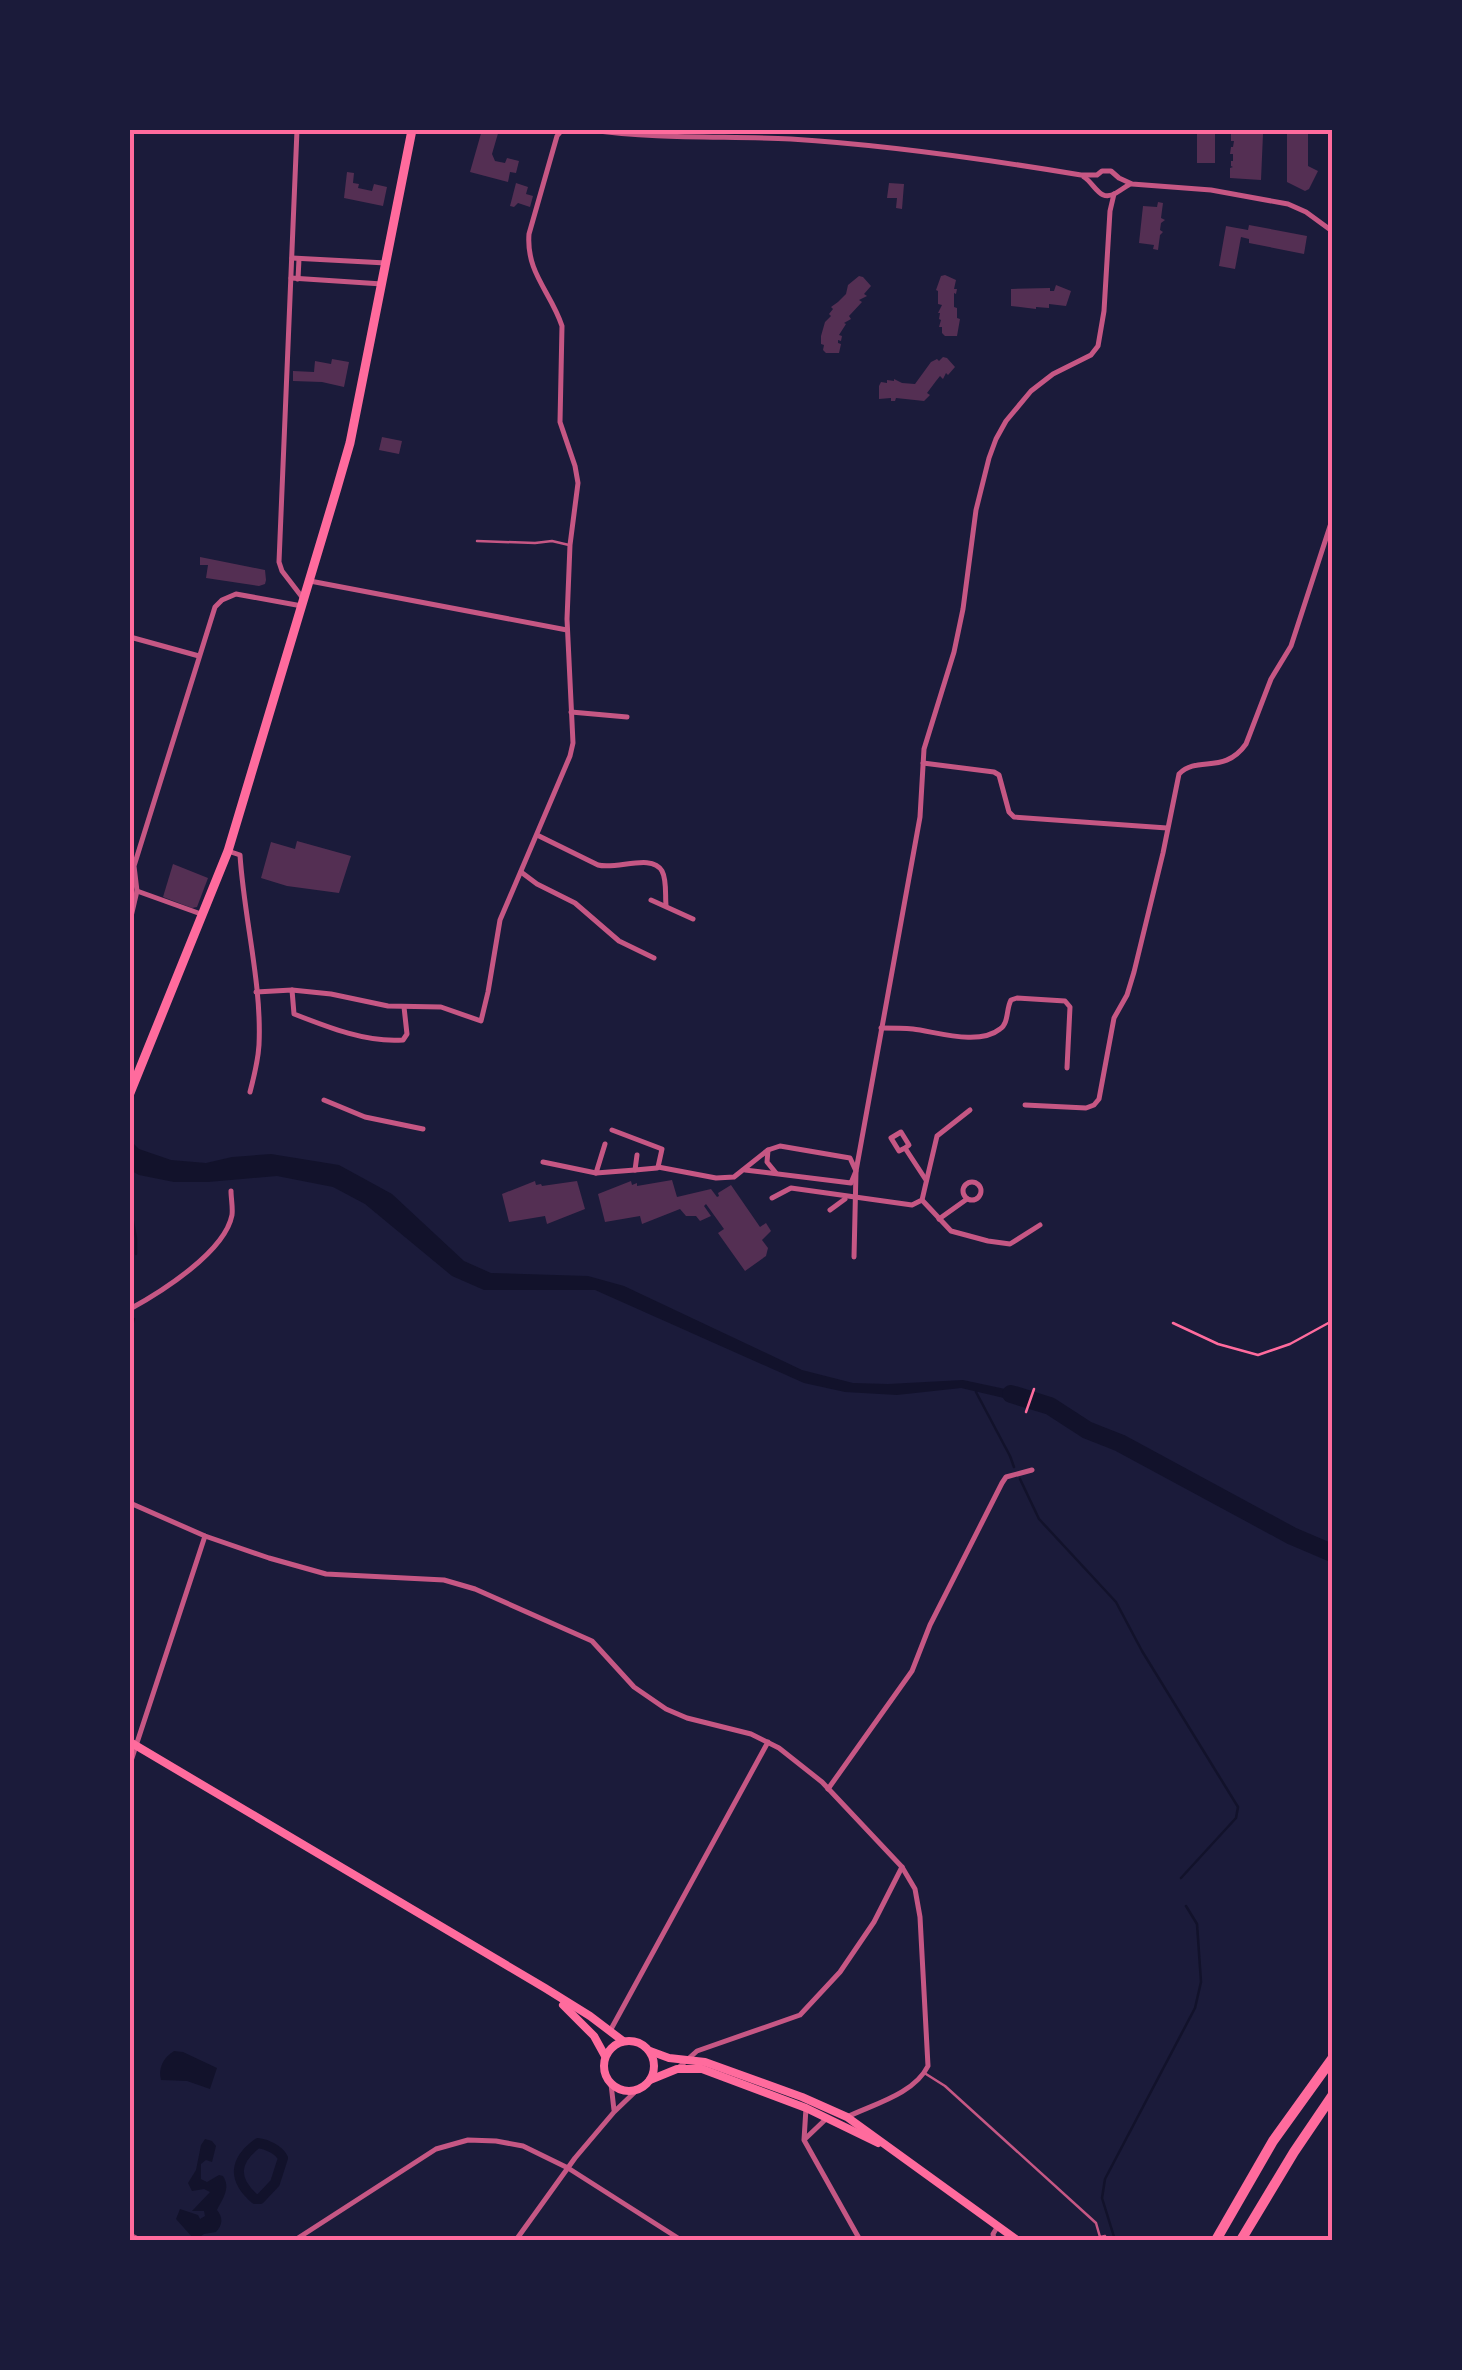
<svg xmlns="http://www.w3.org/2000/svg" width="1462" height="2370" font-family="'Asap Condensed',sans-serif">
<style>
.water{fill:#12122b}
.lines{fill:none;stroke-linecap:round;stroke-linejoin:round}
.stream{stroke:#12122b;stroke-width:2.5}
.canal{stroke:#12122b;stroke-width:10}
.river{stroke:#12122b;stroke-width:18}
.building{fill:#542f53}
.path{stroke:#ff6b9d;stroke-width:2.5}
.service{stroke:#c65784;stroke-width:2.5}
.minor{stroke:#c65784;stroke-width:5}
.secondary{stroke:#ff6b9d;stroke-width:8}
.primary{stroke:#ff6b9d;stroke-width:9}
.motorway{stroke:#ff6b9d;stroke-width:10}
.neatline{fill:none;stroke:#ff6b9d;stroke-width:4}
</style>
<rect width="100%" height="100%" fill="#1b1b3a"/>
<g class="water">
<polygon points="130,1140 139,1149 171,1160 206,1163 232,1157 271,1154 339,1165 392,1194 464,1261 491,1273 588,1276 624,1286 802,1370 853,1383 888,1384 963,1380 1029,1394 1026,1403 961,1388 897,1395 845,1392 804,1383 595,1290 484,1290 452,1276 365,1204 333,1187 277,1176 208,1182 174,1182 139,1175 130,1170"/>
<path d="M174,2051L183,2052L217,2068L210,2089L187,2081L161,2080C158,2068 163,2058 174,2051Z"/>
<path d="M205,2139L212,2141L216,2146L212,2162L206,2160L201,2164V2179L207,2182L219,2175L223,2176C231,2188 223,2198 217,2210C223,2217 223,2225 216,2232L204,2234L197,2239L192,2237L176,2219L180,2209L198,2215L200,2219L205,2216L204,2211H192L210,2192L204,2189L192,2191L188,2183L196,2170L201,2145Z"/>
</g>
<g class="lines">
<g class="stream">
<polyline points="132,1171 131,1211 136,1238 136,1254"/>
<polyline points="130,1332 134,1319"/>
<polyline points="976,1392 1010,1456 1014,1467"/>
<polyline points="1020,1479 1039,1519 1116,1602 1142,1651 1238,1807 1236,1818 1181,1878"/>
<polyline points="1115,2240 1102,2198 1105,2179 1195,2008 1201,1982 1197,1924 1186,1906"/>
</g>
<path class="canal" d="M258,2143C267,2144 279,2150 283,2158L275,2183L260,2199H255C233,2180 233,2161 258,2143Z"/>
<polyline class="river" points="1011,1394 1050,1406 1087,1430 1120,1443 1292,1536 1332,1553"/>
</g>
<g class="building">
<polygon points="482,130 499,130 492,154 495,161 505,163 507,158 519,161 516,173 510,172 508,182 470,172"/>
<rect x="1197" y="130" width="18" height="33"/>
<polygon points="1287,130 1308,130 1308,166 1318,171 1309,189 1305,191 1287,182"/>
<polygon points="1231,134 1263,134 1261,180 1230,178 1230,168 1233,167 1231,166 1231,161 1233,161 1233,154 1230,154 1231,147 1233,147 1234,141 1231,141"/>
<polygon points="347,172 354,173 353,183 359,184 358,188 372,191 374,184 387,187 383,206 344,198"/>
<polygon points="516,183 528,187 526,194 533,196 530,207 518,203 514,207 510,206"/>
<polygon points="889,183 904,184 902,209 896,208 897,198 887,198"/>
<polygon points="1158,202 1163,203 1161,218 1165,220 1161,223 1160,230 1163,232 1160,235 1158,250 1153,249 1154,245 1139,243 1143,206 1157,207"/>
<polygon points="1249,225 1307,236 1304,254 1249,243 1249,239 1241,237 1235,269 1219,266 1226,226 1248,230"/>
<polygon points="945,275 956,280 954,289 957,289 956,294 954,293 954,307 957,308 957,318 960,319 957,336 945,336 942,333 942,327 939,327 941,320 939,319 940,313 938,313 942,305 938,304 938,291 936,290 941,276"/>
<polygon points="859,276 863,277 871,286 864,294 867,296 859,300 862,302 849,316 851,319 844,323 846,324 839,335 842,336 841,341 838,340 838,343 841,344 839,353 826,353 823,350 824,345 821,344 821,336 825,322 831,316 829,314 833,309 831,307 838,302 846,294 848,285"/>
<polygon points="1056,285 1071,291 1066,306 1049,304 1049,308 1036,307 1036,309 1011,306 1011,289 1050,288 1050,291 1054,291"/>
<polygon points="943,357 947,358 955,367 948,375 946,373 943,379 940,376 936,381 927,393 930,395 924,401 896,398 895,401 891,401 891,398 879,399 879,386 881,382 887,383 887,380 894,381 894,379 902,383 915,384 931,362 937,359 939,361"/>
<polygon points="332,359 349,362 344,387 322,382 293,381 293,371 314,372 315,361 331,364"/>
<polygon points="382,437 402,441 399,454 379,450"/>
<polygon points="200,557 265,570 266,580 265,584 259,586 206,578 208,565 200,565"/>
<polygon points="297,841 351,856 339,893 287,886 261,878 271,842 295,849"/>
<polygon points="173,864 208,878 197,907 192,908 163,897"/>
<polygon points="672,1180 677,1197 711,1189 717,1197 719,1196 718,1193 731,1185 760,1227 766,1223 771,1231 762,1240 768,1248 766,1256 745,1271 718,1233 724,1229 706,1204 704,1206 711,1216 700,1221 696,1216 686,1216 680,1209 642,1224 640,1216 605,1222 598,1194 631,1181 632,1185 637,1183 637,1186"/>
<polygon points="535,1181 536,1185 541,1184 542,1186 577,1181 585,1209 547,1224 545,1216 509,1222 502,1194"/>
</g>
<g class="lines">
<g class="path">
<polyline points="1173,1323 1218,1344 1258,1355 1290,1344 1332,1321"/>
<polyline points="1026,1412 1034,1389"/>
</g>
<g class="service">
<polyline points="477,541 535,543 552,541 569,545"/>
<polyline points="926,2074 945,2086 1096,2223 1100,2237 1105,2236"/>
</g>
<g class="minor">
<polyline points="297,130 279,562 282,571 302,597"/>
<path d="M590,130C657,139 724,136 791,139C888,145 985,159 1081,175H1097L1102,171H1111L1119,178L1132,184L1211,190L1288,204L1306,212L1332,231"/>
<path d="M1084,177C1095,184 1100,203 1116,193C1121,190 1125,187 1130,184"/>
<polyline points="292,258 386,263"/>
<polyline points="291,278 382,284"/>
<polyline points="298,279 299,259"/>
<polyline points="310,581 567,630"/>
<polyline points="130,637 199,656"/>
<polyline points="571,712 627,717"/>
<polyline points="923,763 994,772 999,775 1009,812 1014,817 1167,828"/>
<path d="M537,835L598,865C617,870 652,853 662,871C667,880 665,896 666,905"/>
<path d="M228,851L240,855C244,918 262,984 259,1045C258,1061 254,1077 250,1092"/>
<polyline points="521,872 537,884 575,903 619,941 654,958"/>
<polyline points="137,891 201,914"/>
<polyline points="651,900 693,919"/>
<polyline points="130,921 137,891 134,866 215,607 222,600 236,594 302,606"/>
<path d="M292,990L294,1014C327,1027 367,1043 403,1040L407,1034L404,1007"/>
<path d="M256,992L292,990L331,994L388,1006L441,1007L481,1021L488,992L500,920L570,756L573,743L567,619L570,545L578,483L575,466L560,422L562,326C551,292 526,273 529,234L557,136L562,130"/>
<path d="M881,1028C891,1028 902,1028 913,1029C937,1032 979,1046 1000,1029C1009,1023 1006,1009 1011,1000L1017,998L1065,1001L1070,1007L1067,1068"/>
<polyline points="324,1100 365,1117 423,1129"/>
<path d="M1025,1105L1086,1108L1094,1105L1099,1099L1114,1018L1127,995L1134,972L1163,853L1179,774C1198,755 1224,775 1246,744L1271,679L1291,646L1332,520"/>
<polyline points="612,1130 662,1149 658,1167 716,1178 734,1177 768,1150 780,1146 850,1158 856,1171 851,1183 745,1170"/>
<polyline points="605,1144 596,1173 635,1170"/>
<polyline points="905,1148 899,1151 891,1138 901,1132 909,1145 905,1148 926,1180"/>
<polyline points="768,1150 767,1162 776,1173"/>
<polyline points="637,1155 635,1170 657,1168"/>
<polyline points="543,1162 596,1173"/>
<circle cx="972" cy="1191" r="9"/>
<polyline points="772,1198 791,1188 912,1205 922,1200 937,1136 970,1110"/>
<polyline points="922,1200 951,1231 988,1241 1010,1244 1040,1225"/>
<polyline points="830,1210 845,1199"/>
<polyline points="939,1219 967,1199"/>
<polyline points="854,1257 856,1171 920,817 924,749 954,652 963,609 976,510 989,458 996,439 1006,421 1031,391 1053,374 1091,355 1098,346 1104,311 1110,211 1114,194"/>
<path d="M130,1309C161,1292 225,1252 232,1215C233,1208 231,1198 231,1191"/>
<path d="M130,1503L205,1536L269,1558L326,1574L444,1580L475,1589L592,1641L634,1687L666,1709L687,1718L751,1734L779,1748L822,1782L902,1867L915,1889L920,1917L928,2066C914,2094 874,2104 847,2117"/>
<polyline points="130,1764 205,1536"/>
<polyline points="828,1789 912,1671 930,1625 1002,1483 1006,1477 1032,1470"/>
<polyline points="610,2031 768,1742"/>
<polyline points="677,2069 697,2051 800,2015 840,1972 874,1922 902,1867"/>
<polyline points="611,2084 614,2110"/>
<polyline points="806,2108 804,2140 860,2240"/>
<polyline points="806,2138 827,2118"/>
<polyline points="130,2235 140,2240"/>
<polyline points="295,2240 436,2149 468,2140 496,2141 523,2146 568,2168 681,2240"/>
<polyline points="516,2240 575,2158 614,2112 638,2089"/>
<polyline points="994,2240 993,2234 998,2226"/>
</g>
<g class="secondary">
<polyline points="130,1742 545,1988 590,2016 623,2041"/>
<polyline points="563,2005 594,2036 605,2056"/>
<circle cx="629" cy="2066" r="25"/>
<polyline points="650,2051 669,2058 705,2062 802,2097 847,2117 1017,2240"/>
<polyline points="650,2080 677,2069 702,2069 806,2108 878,2143"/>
</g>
<polyline class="primary" points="130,1093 228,851 337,488 350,443 412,130"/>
<g class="motorway">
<polyline points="1216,2240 1273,2141 1332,2059"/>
<polyline points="1241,2240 1294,2152 1332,2096"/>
</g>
</g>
<rect width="1462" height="2370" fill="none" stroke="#1b1b3a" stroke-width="265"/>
<rect x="132" y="132" width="1198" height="2106" class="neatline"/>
</svg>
